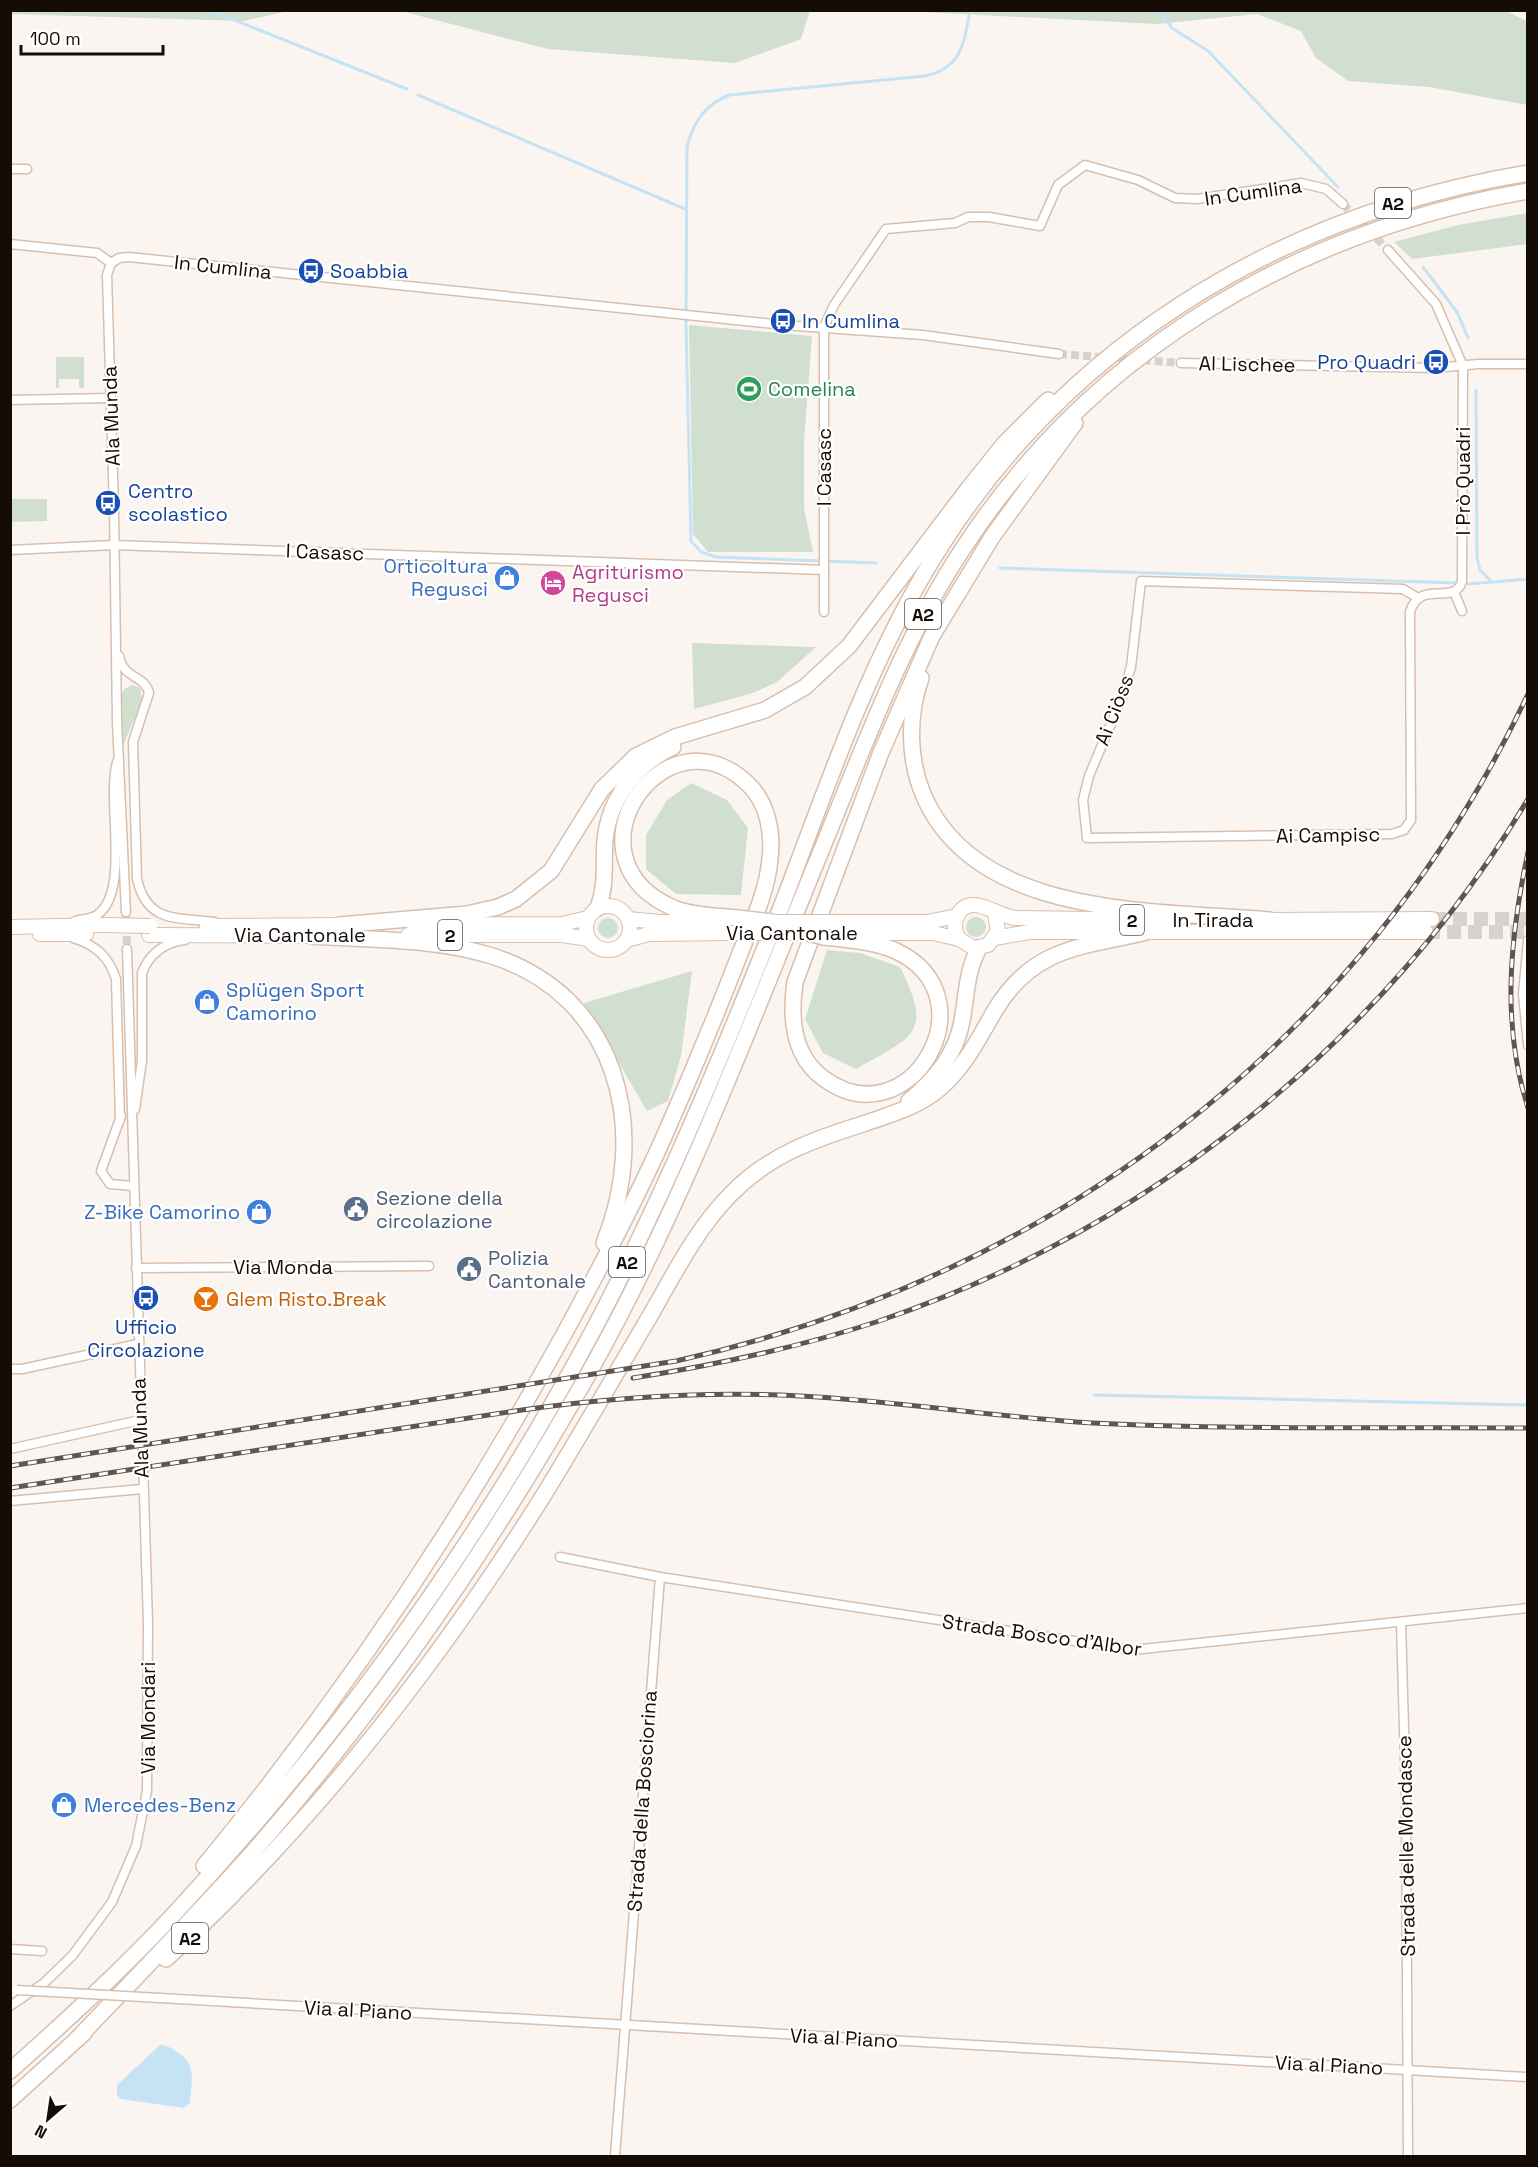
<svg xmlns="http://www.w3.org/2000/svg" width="1538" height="2167" font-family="'Space Grotesk',sans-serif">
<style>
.green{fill:#d0dfcf}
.water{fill:#c5e3f5}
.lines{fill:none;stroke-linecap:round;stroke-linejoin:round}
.stream{stroke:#c5e3f5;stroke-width:3}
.street-tunnel{stroke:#d8d2ce;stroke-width:8;stroke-dasharray:8 4;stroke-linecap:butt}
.primary-tunnel{stroke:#d8d2ce;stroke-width:14;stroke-dasharray:14 7;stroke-linecap:butt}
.street-casing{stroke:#d9bfab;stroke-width:11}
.primary-casing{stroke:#d9bfab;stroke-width:16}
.highway-casing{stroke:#d9bfab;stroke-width:18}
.street{stroke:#fff;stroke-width:8}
.primary{stroke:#fff;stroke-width:14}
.highway{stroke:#fff;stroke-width:15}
.rail-casing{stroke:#5f5651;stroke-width:5}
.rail{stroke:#fff;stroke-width:3;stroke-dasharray:9;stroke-linecap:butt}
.street-bridge-casing{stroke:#d9bfab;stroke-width:11;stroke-linecap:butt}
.primary-bridge-casing{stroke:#d9bfab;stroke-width:16;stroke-linecap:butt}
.highway-bridge-casing{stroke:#d9bfab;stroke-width:18;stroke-linecap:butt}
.street-bridge{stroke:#fff;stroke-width:8}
.primary-bridge{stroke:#fff;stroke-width:14}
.highway-bridge{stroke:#fff;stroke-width:15}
.labels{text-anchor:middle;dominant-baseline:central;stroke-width:4.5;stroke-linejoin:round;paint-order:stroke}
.shield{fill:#fff;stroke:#5b5551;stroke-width:1.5}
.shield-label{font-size:18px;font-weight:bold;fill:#150c06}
.street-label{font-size:20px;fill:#150c06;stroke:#fff}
.transit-label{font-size:20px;fill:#164399;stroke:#fff;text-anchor:start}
.leisure-label{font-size:20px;fill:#27864d;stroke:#fff;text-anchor:start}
.shop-label{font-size:20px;fill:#366cbe;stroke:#fff;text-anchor:end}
.hotel-label{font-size:20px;fill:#b23c85;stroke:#fff;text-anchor:start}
.service-label{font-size:20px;fill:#4e5e75;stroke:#fff;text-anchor:start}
.food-label{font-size:20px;fill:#c56008;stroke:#fff;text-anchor:start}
</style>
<rect width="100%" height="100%" fill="#fbf5f1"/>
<g class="green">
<polygon points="11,10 288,10 288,11 244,21 11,14"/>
<polygon points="401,11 810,11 801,39 735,63 548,49"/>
<polygon points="904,11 1506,11 1527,21 1527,105 1429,87 1348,81 1316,58 1301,31 1257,14 1156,24"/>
<polygon points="1527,213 1527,244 1412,259 1394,242 1458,225"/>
<polygon points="689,325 812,336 804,441 804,508 813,552 708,552 693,534"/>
<polygon points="56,357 84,357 84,388 79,388 79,379 59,379 59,388 56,388"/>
<polygon points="11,499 47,499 47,521 11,522"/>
<polygon points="692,643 813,647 816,647 777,682 753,693 694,709"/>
<polygon points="133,685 140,688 142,701 123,746 121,697 124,689"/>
<polygon points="691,783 727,800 748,828 741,895 676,894 646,869 646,835 667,800"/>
<circle cx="976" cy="927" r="10"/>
<circle cx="608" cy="928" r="10"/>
<path d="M827,950L860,953L900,967C934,1035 913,1036 856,1069L823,1053L805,1019Z"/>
<polygon points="692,971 681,1056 668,1101 647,1111 584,1003"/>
</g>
<path class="water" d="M160,2045C167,2045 171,2048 177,2052C198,2065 191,2081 190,2103L184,2108L121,2099L117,2095V2085Z"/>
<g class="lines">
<g class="stream">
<polyline points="28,10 74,10"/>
<polyline points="209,10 407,89"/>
<polyline points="1159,10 1172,28 1208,51 1338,187"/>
<polyline points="418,95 685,209"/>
<polyline points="1423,267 1457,312 1468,338"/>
<polyline points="1476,390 1477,558 1480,570 1490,580"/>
<path d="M876,563L716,557L701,552L691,541L686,325L687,147C693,122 705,105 729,95L925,76C962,68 964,43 970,10"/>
<polyline points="1000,568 1456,583"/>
<polyline points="1468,584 1528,579"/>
<polyline points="1094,1395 1528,1405"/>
</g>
<g class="street-tunnel">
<polyline points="1343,204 1388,250"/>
<polyline points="1059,354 1181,363"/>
<polyline points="126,912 127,949"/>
</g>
<g class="primary-tunnel">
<polyline points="1432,919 1528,919"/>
<polyline points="1426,932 1528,932"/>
</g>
<g class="street-casing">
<g id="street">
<polyline points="10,169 27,169"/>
<polyline points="10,244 97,253 111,263"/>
<path d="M1388,250L1436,304L1463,366L1462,581C1455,607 1420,578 1410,612L1411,820L1404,830L1392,834L1087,838L1083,800L1089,776L1121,700L1131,667L1141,581L1403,589L1418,598"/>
<polyline points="111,263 119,258 129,257 783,325 923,335 1059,354"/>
<polyline points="111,263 107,275 114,509 117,722 126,912"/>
<polyline points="1181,363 1436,368 1478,364 1528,364"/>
<polyline points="10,400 110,398"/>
<polyline points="10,550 114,545 824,570"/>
<polyline points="1454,592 1462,611"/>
<polyline points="824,612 824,327 834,305 886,229 955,223 968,217 989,217 1040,226 1058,185 1085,165 1138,180 1175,198 1197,199 1301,183 1326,189 1343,204"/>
<path d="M119,656C123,679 145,675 149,693L133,742L137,879C147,924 178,917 215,922"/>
<path d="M75,921C83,919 91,919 97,915C131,892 106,800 117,762"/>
<path d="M73,938C96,945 109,957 116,979L120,1120"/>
<polyline points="1528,940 1523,994 1528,1045"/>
<path d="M135,1109L142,1061V973C149,954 165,942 185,940"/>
<polyline points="121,1116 101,1171 110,1184 133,1186"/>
<polyline points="136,1268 429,1266"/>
<polyline points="10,1369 22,1369 138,1344"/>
<polyline points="10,1449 140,1420"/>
<polyline points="10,1501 142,1489"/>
<polyline points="560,1557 660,1577 1133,1650 1528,1608"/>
<polyline points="1401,1623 1406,1799 1408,2156"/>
<polyline points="10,1949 42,1951"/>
<polyline points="160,1998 1528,2077"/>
<polyline points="10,2006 44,1983 72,1956 112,1902 136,1846 147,1791 148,1623 127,949"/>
<polyline points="615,2156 660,1577"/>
</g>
</g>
<g class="primary-casing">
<g id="primary">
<circle cx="608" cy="928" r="22"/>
<path d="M995,913L998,931L988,945L974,948L959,939C955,932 953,924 957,916C970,891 996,916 1015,918L1178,920"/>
<polyline points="628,919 659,922 721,922"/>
<polyline points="1260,920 1432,919"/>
<polyline points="830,922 927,922 957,916"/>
<polyline points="414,925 562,924 588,918"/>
<polyline points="207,926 350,925"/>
<polyline points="10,927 106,925"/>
<polyline points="837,933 933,933 959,939"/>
<polyline points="40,934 86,934"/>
<polyline points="149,935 323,936"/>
<polyline points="408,935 562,935 589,939"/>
<polyline points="995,938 1029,932 1426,932"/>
<polyline points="626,940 649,934 733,933"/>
</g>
</g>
<g class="highway-casing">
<g id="highway">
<path d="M921,678C908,715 908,758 923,794C975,919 1156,910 1270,920"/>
<path d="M598,908C607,884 603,865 605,840C609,799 636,764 673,747"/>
<polyline points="339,925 467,914 498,907 516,899 551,871 602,789 636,756 675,737 765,710 805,687 849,646 968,489 1004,444 1048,400"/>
<path d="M312,936C370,940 435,938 492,956C618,996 650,1129 604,1243"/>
<path d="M824,937C848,940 874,941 896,951C994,997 909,1142 823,1078C792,1055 790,1017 795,982L880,755L932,636L992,537L1075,423"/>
<path d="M909,1101C935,1079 956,1055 962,1021C967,994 966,972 979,948"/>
<path d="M204,1866C340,1701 460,1523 563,1336C598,1272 633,1206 663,1139C690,1078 715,1018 739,956C751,925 767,893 770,859C773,833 768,804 749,785C665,702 556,860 676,909C695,916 718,916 738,918"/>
<path d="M166,1959C315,1822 438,1664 545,1493C581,1434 615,1375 650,1316C674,1274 697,1228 731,1194C770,1154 815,1139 866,1123C891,1114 918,1107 939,1089C964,1068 978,1040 994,1012C1031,949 1078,947 1143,933"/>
<path d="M77,2039C136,1977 196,1916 253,1852C382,1704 494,1542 590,1371C686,1199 753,1016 828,834C868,736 905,636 964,547C1094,349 1297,231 1528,191"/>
<path d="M10,2071C67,2020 123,1969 175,1913C339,1737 482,1539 595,1327C666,1192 724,1051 780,910C824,796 862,679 925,572C1056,349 1275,215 1528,173"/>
<polyline points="10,2100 84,2033"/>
</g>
</g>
<use href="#street" class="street"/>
<use href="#primary" class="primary"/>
<use href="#highway" class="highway"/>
<g class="rail-casing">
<g id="rail">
<path d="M1528,852C1510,937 1501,1024 1528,1108"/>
<path d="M633,1378C715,1365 797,1348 876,1322C1146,1231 1381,1044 1528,799"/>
<path d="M10,1466L676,1361C1050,1278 1363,1043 1528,694"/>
<path d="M10,1488L522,1410C615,1397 707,1391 800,1396C898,1401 995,1417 1092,1423C1237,1430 1383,1427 1528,1428"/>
</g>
</g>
<use href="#rail" class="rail"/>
<g class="street-bridge-casing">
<polyline id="street-bridge" points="17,1990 160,1998"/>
</g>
<g class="primary-bridge-casing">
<g id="primary-bridge">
<polyline points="764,922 830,922"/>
<polyline points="106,925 150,926"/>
<polyline points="733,933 818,933"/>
</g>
</g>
<g class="highway-bridge-casing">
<g id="highway-bridge">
<polyline points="738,918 773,922"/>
<polyline points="807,933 824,937"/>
</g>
</g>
<use href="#street-bridge" class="street-bridge"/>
<use href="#primary-bridge" class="primary-bridge"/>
<use href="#highway-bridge" class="highway-bridge"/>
</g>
<defs>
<g id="bus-disc" transform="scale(1.35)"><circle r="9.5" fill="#1a4fb4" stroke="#fff"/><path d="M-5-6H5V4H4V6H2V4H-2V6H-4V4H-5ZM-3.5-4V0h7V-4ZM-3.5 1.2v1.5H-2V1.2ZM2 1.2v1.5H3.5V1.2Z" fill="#fff"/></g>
<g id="stadium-disc" transform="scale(1.35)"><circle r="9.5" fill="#2e9e5b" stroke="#fff"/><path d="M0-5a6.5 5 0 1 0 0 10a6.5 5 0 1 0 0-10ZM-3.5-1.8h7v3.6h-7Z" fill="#fff"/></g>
<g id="shop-disc" transform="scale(1.35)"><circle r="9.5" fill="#3f7fe0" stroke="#fff"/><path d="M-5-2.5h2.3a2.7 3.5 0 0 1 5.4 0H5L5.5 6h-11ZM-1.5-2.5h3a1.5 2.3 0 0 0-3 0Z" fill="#fff"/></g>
<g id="hotel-disc" transform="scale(1.35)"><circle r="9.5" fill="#d1479c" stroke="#fff"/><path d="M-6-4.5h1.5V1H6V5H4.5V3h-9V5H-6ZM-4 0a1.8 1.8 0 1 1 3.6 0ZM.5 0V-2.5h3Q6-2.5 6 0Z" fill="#fff"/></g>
<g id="civic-disc" transform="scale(1.35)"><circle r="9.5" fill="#5c6f8a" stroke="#fff"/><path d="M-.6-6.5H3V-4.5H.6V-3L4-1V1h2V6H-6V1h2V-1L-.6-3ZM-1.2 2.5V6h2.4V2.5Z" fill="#fff"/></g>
<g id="bar-disc" transform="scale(1.35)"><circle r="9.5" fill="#e8710a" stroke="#fff"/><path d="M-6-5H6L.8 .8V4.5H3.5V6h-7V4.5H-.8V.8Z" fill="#fff"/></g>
</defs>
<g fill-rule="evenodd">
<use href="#bus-disc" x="311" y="271"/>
<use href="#bus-disc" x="783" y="321"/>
<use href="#bus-disc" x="1436" y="362"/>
<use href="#stadium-disc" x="749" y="389"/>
<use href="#bus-disc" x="108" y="503"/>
<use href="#shop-disc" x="507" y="578"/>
<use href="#hotel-disc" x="553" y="583"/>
<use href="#shop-disc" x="207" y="1002"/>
<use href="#civic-disc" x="356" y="1209"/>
<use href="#shop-disc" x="259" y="1212"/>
<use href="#civic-disc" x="469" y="1269"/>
<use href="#bus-disc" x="146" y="1298"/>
<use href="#bar-disc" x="206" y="1299"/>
<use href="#shop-disc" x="64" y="1805"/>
</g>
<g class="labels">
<g class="shield">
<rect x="1375" y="188" width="36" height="30" rx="4.5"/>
<rect x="905" y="599" width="36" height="30" rx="4.5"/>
<rect x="1120" y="905" width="24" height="30" rx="4.5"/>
<rect x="438" y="920" width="24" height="30" rx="4.5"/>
<rect x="609" y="1247" width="36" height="30" rx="4.5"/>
<rect x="172" y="1923" width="36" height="30" rx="4.5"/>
</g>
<g class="shield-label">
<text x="1393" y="203">A2</text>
<text x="923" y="614">A2</text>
<text x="1132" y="920">2</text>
<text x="450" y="935">2</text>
<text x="627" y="1262">A2</text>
<text x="190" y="1938">A2</text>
</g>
<g class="street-label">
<text transform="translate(1253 192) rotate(-8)">In Cumlina</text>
<text transform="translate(223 267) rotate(6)">In Cumlina</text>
<text transform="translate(1247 364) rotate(1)">Al Lischee</text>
<text transform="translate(111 416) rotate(-92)">Ala Munda</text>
<text transform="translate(824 467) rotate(-90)">I Casasc</text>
<text transform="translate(1463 481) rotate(-90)">I Prò Quadri</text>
<text transform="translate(325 552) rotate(2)">I Casasc</text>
<text transform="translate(1114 710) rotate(-69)">Ai Ciòss</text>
<text transform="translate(1328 835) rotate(-1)">Ai Campisc</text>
<text x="1213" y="920">In Tirada</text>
<text x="792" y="933">Via Cantonale</text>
<text x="300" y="935">Via Cantonale</text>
<text x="283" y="1267">Via Monda</text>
<text transform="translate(140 1428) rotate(-92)">Ala Munda</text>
<text transform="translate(1042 1635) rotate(8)">Strada Bosco d'Albor</text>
<text transform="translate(148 1718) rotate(-90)">Via Mondari</text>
<text transform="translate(642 1801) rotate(-86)">Strada della Bosciorina</text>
<text transform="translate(1406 1846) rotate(-91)">Strada delle Mondasce</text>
<text transform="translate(358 2010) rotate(3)">Via al Piano</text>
<text transform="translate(844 2038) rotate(3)">Via al Piano</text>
<text transform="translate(1329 2065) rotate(3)">Via al Piano</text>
</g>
<g class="transit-label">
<text x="330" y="271">Soabbia</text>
<text x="802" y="321">In Cumlina</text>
<text x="1416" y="362" text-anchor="end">Pro Quadri</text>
<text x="128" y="491">Centro<tspan x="128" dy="23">scolastico</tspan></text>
<text x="146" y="1327" text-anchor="middle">Ufficio<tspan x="146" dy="23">Circolazione</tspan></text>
</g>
<g class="leisure-label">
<text x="768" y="389">Comelina</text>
</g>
<g class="shop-label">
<text x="488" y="566">Orticoltura<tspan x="488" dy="23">Regusci</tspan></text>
<text x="226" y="990" text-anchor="start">Splügen Sport<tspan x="226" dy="23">Camorino</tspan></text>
<text x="240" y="1212">Z-Bike Camorino</text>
<text x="84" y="1805" text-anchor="start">Mercedes-Benz</text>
</g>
<g class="hotel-label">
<text x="572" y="572">Agriturismo<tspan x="572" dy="23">Regusci</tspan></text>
</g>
<g class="service-label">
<text x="376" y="1198">Sezione della<tspan x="376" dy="23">circolazione</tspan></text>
<text x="488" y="1258">Polizia<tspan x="488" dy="23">Cantonale</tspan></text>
</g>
<g class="food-label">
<text x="226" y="1299">Glem Risto.Break</text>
</g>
</g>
<rect width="1538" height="2167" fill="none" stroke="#150c06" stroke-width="24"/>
<g transform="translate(48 2119) rotate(209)" stroke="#ffffff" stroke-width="4.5" paint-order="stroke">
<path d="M0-4.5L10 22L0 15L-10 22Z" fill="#150c06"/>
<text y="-9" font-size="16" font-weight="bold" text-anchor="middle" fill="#150c06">N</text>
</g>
<path d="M21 45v9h142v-9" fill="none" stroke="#150c06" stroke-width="3"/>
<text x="30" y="45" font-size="18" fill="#150c06" stroke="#ffffff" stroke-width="4.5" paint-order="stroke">100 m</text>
</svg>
